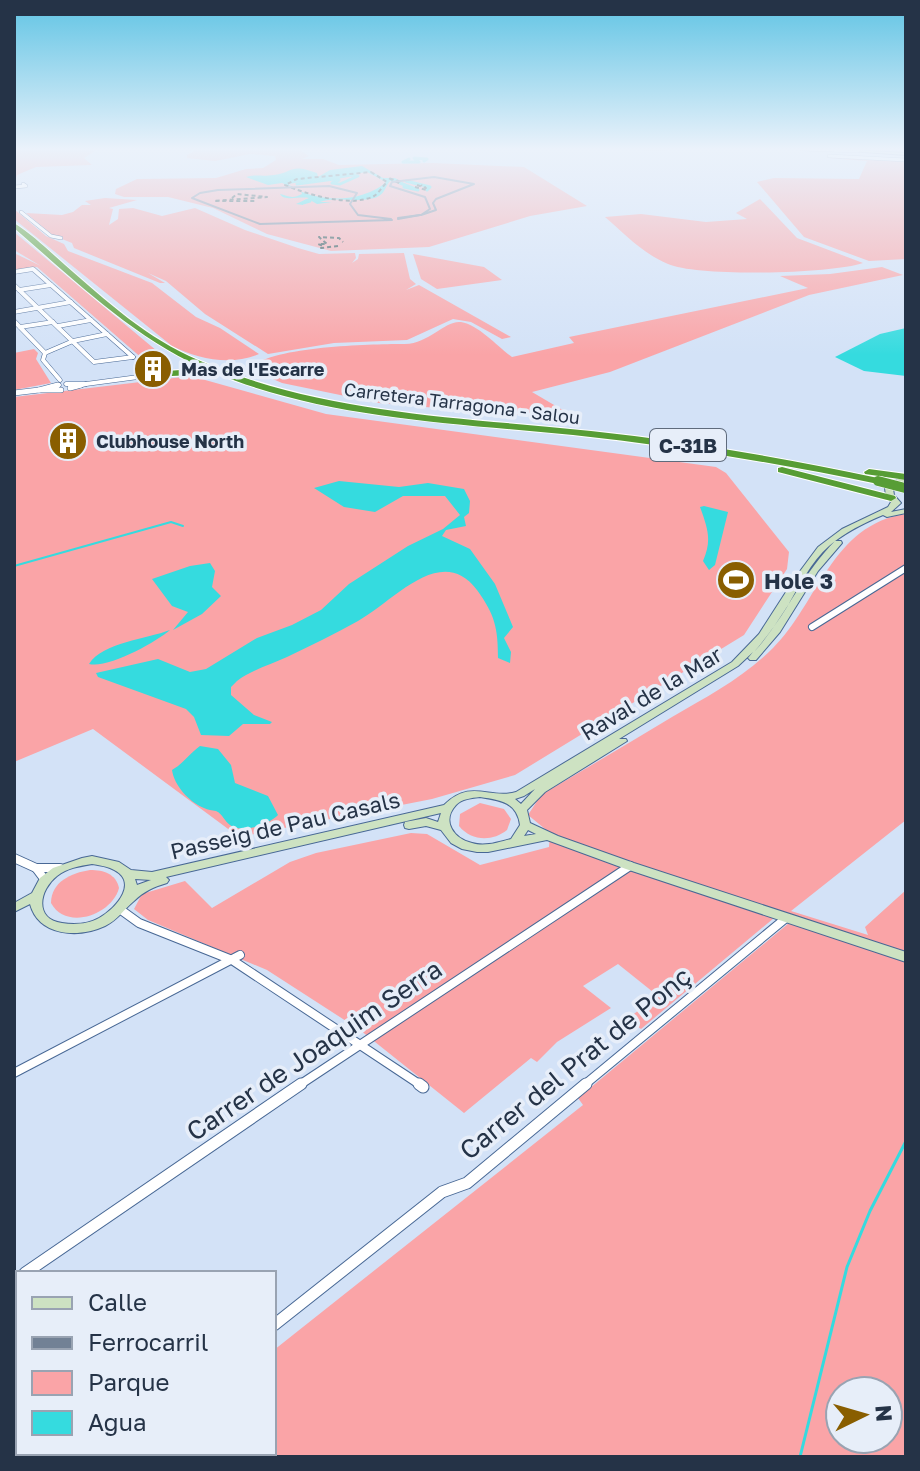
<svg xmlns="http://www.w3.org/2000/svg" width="920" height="1471" font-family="'Golos Text',sans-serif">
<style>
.green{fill:#faa4a7;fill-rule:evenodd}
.water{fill:#35dbdf;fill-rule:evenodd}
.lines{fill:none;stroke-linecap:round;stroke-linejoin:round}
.stream-far1{stroke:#35dbdf;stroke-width:2}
.stream{stroke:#35dbdf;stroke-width:3}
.canal{stroke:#35dbdf;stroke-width:3}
.ferry{stroke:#204041;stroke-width:2;stroke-dasharray:4 3;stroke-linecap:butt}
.street-far5-casing{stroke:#486895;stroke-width:4}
.street-far4-casing{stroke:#486895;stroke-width:5}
.street-far3-casing{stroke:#486895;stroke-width:6}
.street-far2-casing{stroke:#486895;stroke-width:8}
.street-far1-casing{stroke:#486895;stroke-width:10}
.street-casing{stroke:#486895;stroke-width:13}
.secondary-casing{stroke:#486895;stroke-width:2}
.highway-casing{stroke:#fff;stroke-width:2}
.street-far5{stroke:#fff;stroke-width:3}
.street-far4{stroke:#fff;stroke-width:4}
.street-far3{stroke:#fff;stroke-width:5}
.street-far2{stroke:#fff;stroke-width:6}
.street-far1{stroke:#fff;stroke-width:8}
.street{stroke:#fff;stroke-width:11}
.secondary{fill:#cde2c2;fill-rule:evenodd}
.highway{fill:#579d35;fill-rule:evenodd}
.rail{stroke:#728195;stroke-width:2}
.highway-bridge-casing{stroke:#fff;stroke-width:11;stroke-linecap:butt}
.highway-bridge{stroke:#579d35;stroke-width:10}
.labels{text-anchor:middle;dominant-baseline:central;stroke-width:7;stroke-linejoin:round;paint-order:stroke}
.far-poi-label{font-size:18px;font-weight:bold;fill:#253347;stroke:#e7eef9;text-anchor:start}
.far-street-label{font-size:18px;fill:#253347;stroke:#e7eef9}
.shield{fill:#e7eef9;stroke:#5f6b7c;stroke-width:2}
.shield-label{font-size:20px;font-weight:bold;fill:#253347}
.poi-label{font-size:22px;font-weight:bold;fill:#253347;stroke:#e7eef9;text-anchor:start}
.street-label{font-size:22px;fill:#253347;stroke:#e7eef9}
.near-street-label{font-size:26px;fill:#253347;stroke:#e7eef9}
</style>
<rect width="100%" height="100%" fill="#d3e2f7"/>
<g class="green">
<polygon points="14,149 94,149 95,151 84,158 92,165 36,167 17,175 14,184"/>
<polygon points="197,149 299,149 309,156 302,159 323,159 339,165 433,163 524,167 587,206 530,216 429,247 331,251 267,234 213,208 168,197 124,197 115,194 116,189 137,179 216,178 246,169 263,168 276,160 275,156 250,154 215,161 187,158 187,155"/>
<polygon points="826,158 906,161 906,259 869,261 804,237 757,182 774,178 859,179 867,161"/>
<polygon points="105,198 137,200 109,208 113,209 109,225 118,219 119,209 133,208 162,216 195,208 245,230 298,248 319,254 355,253 356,258 352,263 358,259 359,254 404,253 410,279 416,284 406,290 419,285 511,337 502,339 471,322 453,319 407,340 334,343 268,354 205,314 166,281 148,273 165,283 160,283 74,248 72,243 52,235 26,213 62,215 73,212 82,205 91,205 85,201"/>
<path d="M760,199L797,238L863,263C831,274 697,277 668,264C642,253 626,235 605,217L641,214L706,222L747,219L736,213Z"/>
<path d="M14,209L46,236L64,244L68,251L152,283L196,317L220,328L259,354C231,366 198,359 172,346L14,219Z"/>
<polygon points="14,232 163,356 144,360 37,267 14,270 14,253 41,266 14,250"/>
<polygon points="413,254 484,267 502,280 437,289 421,279"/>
<path d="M882,267L903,275L809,295L610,372L532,392L566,412L555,418L379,403L282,383L250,369C267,346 375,344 405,344C430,343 445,320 461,322C479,325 498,347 512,357L574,343L569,337L808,288L780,276L830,274Z"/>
<polygon points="34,349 38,353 36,359 51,383 14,390 14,353"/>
<polygon points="191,376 326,414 716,467 726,473 789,552 787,569 744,635 515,775 432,799 239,837 93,729 14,762 14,397"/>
<path d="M906,514V820L791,911L868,935L865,927L906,890V1457H138L144,1453H274V1350L583,1105L578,1098L789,923L774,918L641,1029L627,1019L658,996L618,964L583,986L611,1008L557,1042L537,1062L531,1058L464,1113L360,1030L267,970L148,920L134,909L142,894L185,881L212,908L290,862L316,853L411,833L427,834L480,865L549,847L550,833L528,815L541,795C585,769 629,743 672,717C708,696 743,678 773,648C817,605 832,524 906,514ZM840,1391H888V1439H840Z"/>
<path d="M480,803L504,809L511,819L507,830C492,842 471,841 459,826L460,814Z"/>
<path d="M90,870C104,870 116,874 119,888C112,915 66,931 51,903C51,882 71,873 90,870Z"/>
</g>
<g class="water">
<path d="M362,166L383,178H395L409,186L390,181C387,184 386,188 384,191C375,207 337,195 320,202H332L317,204L310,200L303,202V205L296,204L309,198C299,196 285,202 280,194C287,195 291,200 302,194L301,191L282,183L268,185L246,177C258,174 260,177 274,175C294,172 290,163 317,173L318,177L330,170ZM367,172L386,182C362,204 313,203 288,184Z"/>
<polygon points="906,328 906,376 864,371 835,357 880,334"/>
<path d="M339,481L399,487L428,483L464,489L470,501L469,513L464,517L466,526L446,530L442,536L470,549L495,584L513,627L504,638L511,652L510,663L498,658C498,628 495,615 477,590C441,542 393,602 358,621C335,634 310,646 287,657C270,665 251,670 237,681L231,687V695L254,715L272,722L270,724H243L229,736L201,735L194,717L186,709L98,677L96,673L158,659L190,672L206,669L257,638L292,625L321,610L349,584L408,546L443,529L460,515L445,496H403L375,512L344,507L314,488Z"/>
<path d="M704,506L728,512L715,565L709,570L703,561C712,540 708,529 700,507Z"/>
<polygon points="210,563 215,571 212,587 221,596 202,614 173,630 188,612 172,606 152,579 190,566"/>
<path d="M170,630C156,642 108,669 89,664C103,642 147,639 170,630Z"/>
<path d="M200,746L218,749L231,765L235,783L268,796L278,815C268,825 242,834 230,825C224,821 223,814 216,811C212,810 208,810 204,808C189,802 174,785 172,770C184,763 189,754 200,746Z"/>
</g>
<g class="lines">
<polyline class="stream-far1" points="14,566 171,522 183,526"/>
<polyline class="stream" points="800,1457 847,1267 870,1211 906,1141"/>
<g class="canal">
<polyline points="409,159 403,162 419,162 414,158 427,159 424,161"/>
<polygon points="351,175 358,176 340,184 332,183 339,180 334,179 297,184"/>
<polyline points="400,183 418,190 404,187"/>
<polyline points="421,185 406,181 430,187 427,190"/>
<polygon points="306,201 310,201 303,203"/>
</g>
<g class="ferry">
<path d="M371,172L387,182C383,186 378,194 374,196C351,208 306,194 285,185L297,179Z"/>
<polyline points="399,183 388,178 402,182"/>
<polyline points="417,185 426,188 421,185"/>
<polyline points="415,187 427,190"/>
<polyline points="232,198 237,194 267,197 214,201 257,201"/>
<polyline points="338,246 321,248 323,246 318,244 327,244 319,237 339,238 343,242"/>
</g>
<g class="street-far5-casing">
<g id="street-far5">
<polyline points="645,149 664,149"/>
<polyline points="801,149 858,151"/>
<polyline points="829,156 906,160"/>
<polyline points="14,187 26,186 23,184"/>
<polyline points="21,212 51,236 61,238"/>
</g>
</g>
<g class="street-far4-casing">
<g id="street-far4">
<polyline points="14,272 33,269 133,357"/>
<polyline points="14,285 94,362 133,357"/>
<polyline points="19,290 51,285"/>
<polyline points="14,312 71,302"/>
<polyline points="14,321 45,353"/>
<polyline points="58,326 91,320"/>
<polyline points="20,327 53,322"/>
<polyline points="60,380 43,360 45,353 73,341 107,334"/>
<polyline points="66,384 86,384 73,387"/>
<polyline points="86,384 153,375"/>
<polyline points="50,387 59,385"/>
</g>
</g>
<g class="street-far3-casing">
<g id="street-far3">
<polyline points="58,385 39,390 61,390"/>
<polyline points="70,388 81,385"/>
<polyline points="14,393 39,390"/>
</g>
</g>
<g class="street-far2-casing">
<polyline id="street-far2" points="812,627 906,568"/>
</g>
<g class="street-far1-casing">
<g id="street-far1">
<polyline points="14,858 36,868"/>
<polyline points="45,880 36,868 60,868"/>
<polyline points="121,910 139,923 232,960 422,1086"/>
<polyline points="14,1073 240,955"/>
<polyline points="298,1086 630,866"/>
<polyline points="583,1086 786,918"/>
</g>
</g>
<g class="street-casing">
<g id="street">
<polyline points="419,1084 423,1087"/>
<polyline points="25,1273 301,1084"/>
<polyline points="14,1281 18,1278"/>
<polyline points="274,1325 442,1192 467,1183 586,1084"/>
<polyline points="107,1457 112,1453"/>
</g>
</g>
<g class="secondary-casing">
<g id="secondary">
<polygon points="834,149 906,153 906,155 836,150"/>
<path d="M903,476H906V481L893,489L894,495L901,503L891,512L906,509V513L887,517L883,515C864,523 845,532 829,546C811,562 799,586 787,607C777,623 766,638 754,652C785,618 802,574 835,541H841L842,543L818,571L780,632L756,660H750L748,658L753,652L738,666L619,739H626L627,741L545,792L527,810L530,823L558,836L634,863L906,952V962L626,869L547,840L488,852H477L462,849L451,843L441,830L426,826L409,829L405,828L404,825L405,822L426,818L438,822L441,813L166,877L169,880L167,883C154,887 144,891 134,901C124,909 118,920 105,926C79,938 39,937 30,904L14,912V903L32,893L40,878L53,868L82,858L92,856L119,862L131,870L152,872L444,805C471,778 490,800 516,792L732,662L759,634L795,578L818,547L842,529L888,507L891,502L886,496L885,488ZM535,789L521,804L515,799L524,796ZM480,797C500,800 517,802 520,825L511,839C499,842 485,847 472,843C454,839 441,821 456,805C462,799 471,798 480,797ZM528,830L536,834L524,836ZM92,864C98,865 105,866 110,868C141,880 117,908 99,918C88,924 74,925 62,923C34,919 39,890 57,876C67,868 80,866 92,864ZM135,879L151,880L137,885Z"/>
</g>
</g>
<g class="highway-casing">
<g id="highway">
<path d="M14,223C32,234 49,251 65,265C106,301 148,339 198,360C322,414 458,417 591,431C687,441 783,458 878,478L883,481L878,484C777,463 675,446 573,435C453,423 328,419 215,373V377L194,375L150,377V373L153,372L194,369L214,373C136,341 77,282 14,228Z"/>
<polygon points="782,467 895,496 896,498 891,501 778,472 778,468"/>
<polygon points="869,469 906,474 906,480 865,474 864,472"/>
</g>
</g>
<use href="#street-far5" class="street-far5"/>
<use href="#street-far4" class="street-far4"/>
<use href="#street-far3" class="street-far3"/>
<use href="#street-far2" class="street-far2"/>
<use href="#street-far1" class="street-far1"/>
<use href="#street" class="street"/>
<use href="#secondary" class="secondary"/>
<use href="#highway" class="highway"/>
<g class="rail">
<polygon points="434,177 474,184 436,199 433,203 436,210 421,215 430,209 425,197 390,186 392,182"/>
<polyline points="398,218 420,215"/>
<polyline points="391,219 358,215 350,204 357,193 329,186 218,190 200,193 192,198 260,224 392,220"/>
<polyline points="398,219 420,215"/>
</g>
<g class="highway-bridge-casing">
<polyline id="highway-bridge" points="878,481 905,488"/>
</g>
<use href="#highway-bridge" class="highway-bridge"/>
</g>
<linearGradient id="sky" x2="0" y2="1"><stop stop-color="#60c4e4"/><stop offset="0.42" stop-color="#ebf2fb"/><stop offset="1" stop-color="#ebf2fb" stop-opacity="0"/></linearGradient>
<rect width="920" height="355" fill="url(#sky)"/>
<defs>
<g id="building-disc" transform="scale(2)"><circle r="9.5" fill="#895e00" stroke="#e7eef9"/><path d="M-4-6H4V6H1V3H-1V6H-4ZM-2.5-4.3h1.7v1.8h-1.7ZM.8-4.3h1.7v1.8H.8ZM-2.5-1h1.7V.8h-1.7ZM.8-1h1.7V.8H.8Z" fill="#fff"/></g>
<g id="stadium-disc" transform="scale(2)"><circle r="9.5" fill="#895e00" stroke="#e7eef9"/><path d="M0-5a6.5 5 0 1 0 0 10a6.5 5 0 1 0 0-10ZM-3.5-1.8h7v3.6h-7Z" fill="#fff"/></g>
</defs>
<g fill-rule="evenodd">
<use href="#building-disc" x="153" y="369"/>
<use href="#building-disc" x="68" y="441"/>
<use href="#stadium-disc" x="736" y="580"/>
</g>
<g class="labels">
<g class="far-poi-label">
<text x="181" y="369">Mas de l'Escarre</text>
<text x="96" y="441">Clubhouse North</text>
</g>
<g class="far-street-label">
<text transform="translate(462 403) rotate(7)">Carretera Tarragona - Salou</text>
</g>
<rect class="shield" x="650" y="429" width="76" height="32" rx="6"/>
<g class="shield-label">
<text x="688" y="445">C-31B</text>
</g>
<g class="poi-label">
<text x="764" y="580">Hole 3</text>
</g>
<g class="street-label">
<text transform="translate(651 693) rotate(-31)">Raval de la Mar</text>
<text transform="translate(285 825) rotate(-13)">Passeig de Pau Casals</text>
</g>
<g class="near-street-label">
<text transform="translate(314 1050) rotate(-34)">Carrer de Joaquim Serra</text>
<text transform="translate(575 1063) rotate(-39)">Carrer del Prat de Ponç</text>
</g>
</g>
<rect width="920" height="1471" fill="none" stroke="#253347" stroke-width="32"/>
<rect x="16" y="1271" width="260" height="184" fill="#e7eef9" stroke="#99a3b2" stroke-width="2"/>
<rect x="32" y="1297" width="40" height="12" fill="#cde2c2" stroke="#99a3b2" stroke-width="2"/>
<text x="88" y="1311" font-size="24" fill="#253347">Calle</text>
<rect x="32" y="1337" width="40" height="12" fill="#728195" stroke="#99a3b2" stroke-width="2"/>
<text x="88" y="1351" font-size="24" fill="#253347">Ferrocarril</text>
<rect x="32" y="1371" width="40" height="24" fill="#faa4a7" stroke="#99a3b2" stroke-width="2"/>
<text x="88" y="1391" font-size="24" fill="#253347">Parque</text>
<rect x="32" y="1411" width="40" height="24" fill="#35dbdf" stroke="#99a3b2" stroke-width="2"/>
<text x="88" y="1431" font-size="24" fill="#253347">Agua</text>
<g transform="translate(864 1415) rotate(85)"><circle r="38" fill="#e7eef9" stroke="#99a3b2" stroke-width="2"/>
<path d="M0-6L14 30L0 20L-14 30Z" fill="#895e00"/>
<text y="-12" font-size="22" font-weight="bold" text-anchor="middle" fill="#253347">N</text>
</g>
</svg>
